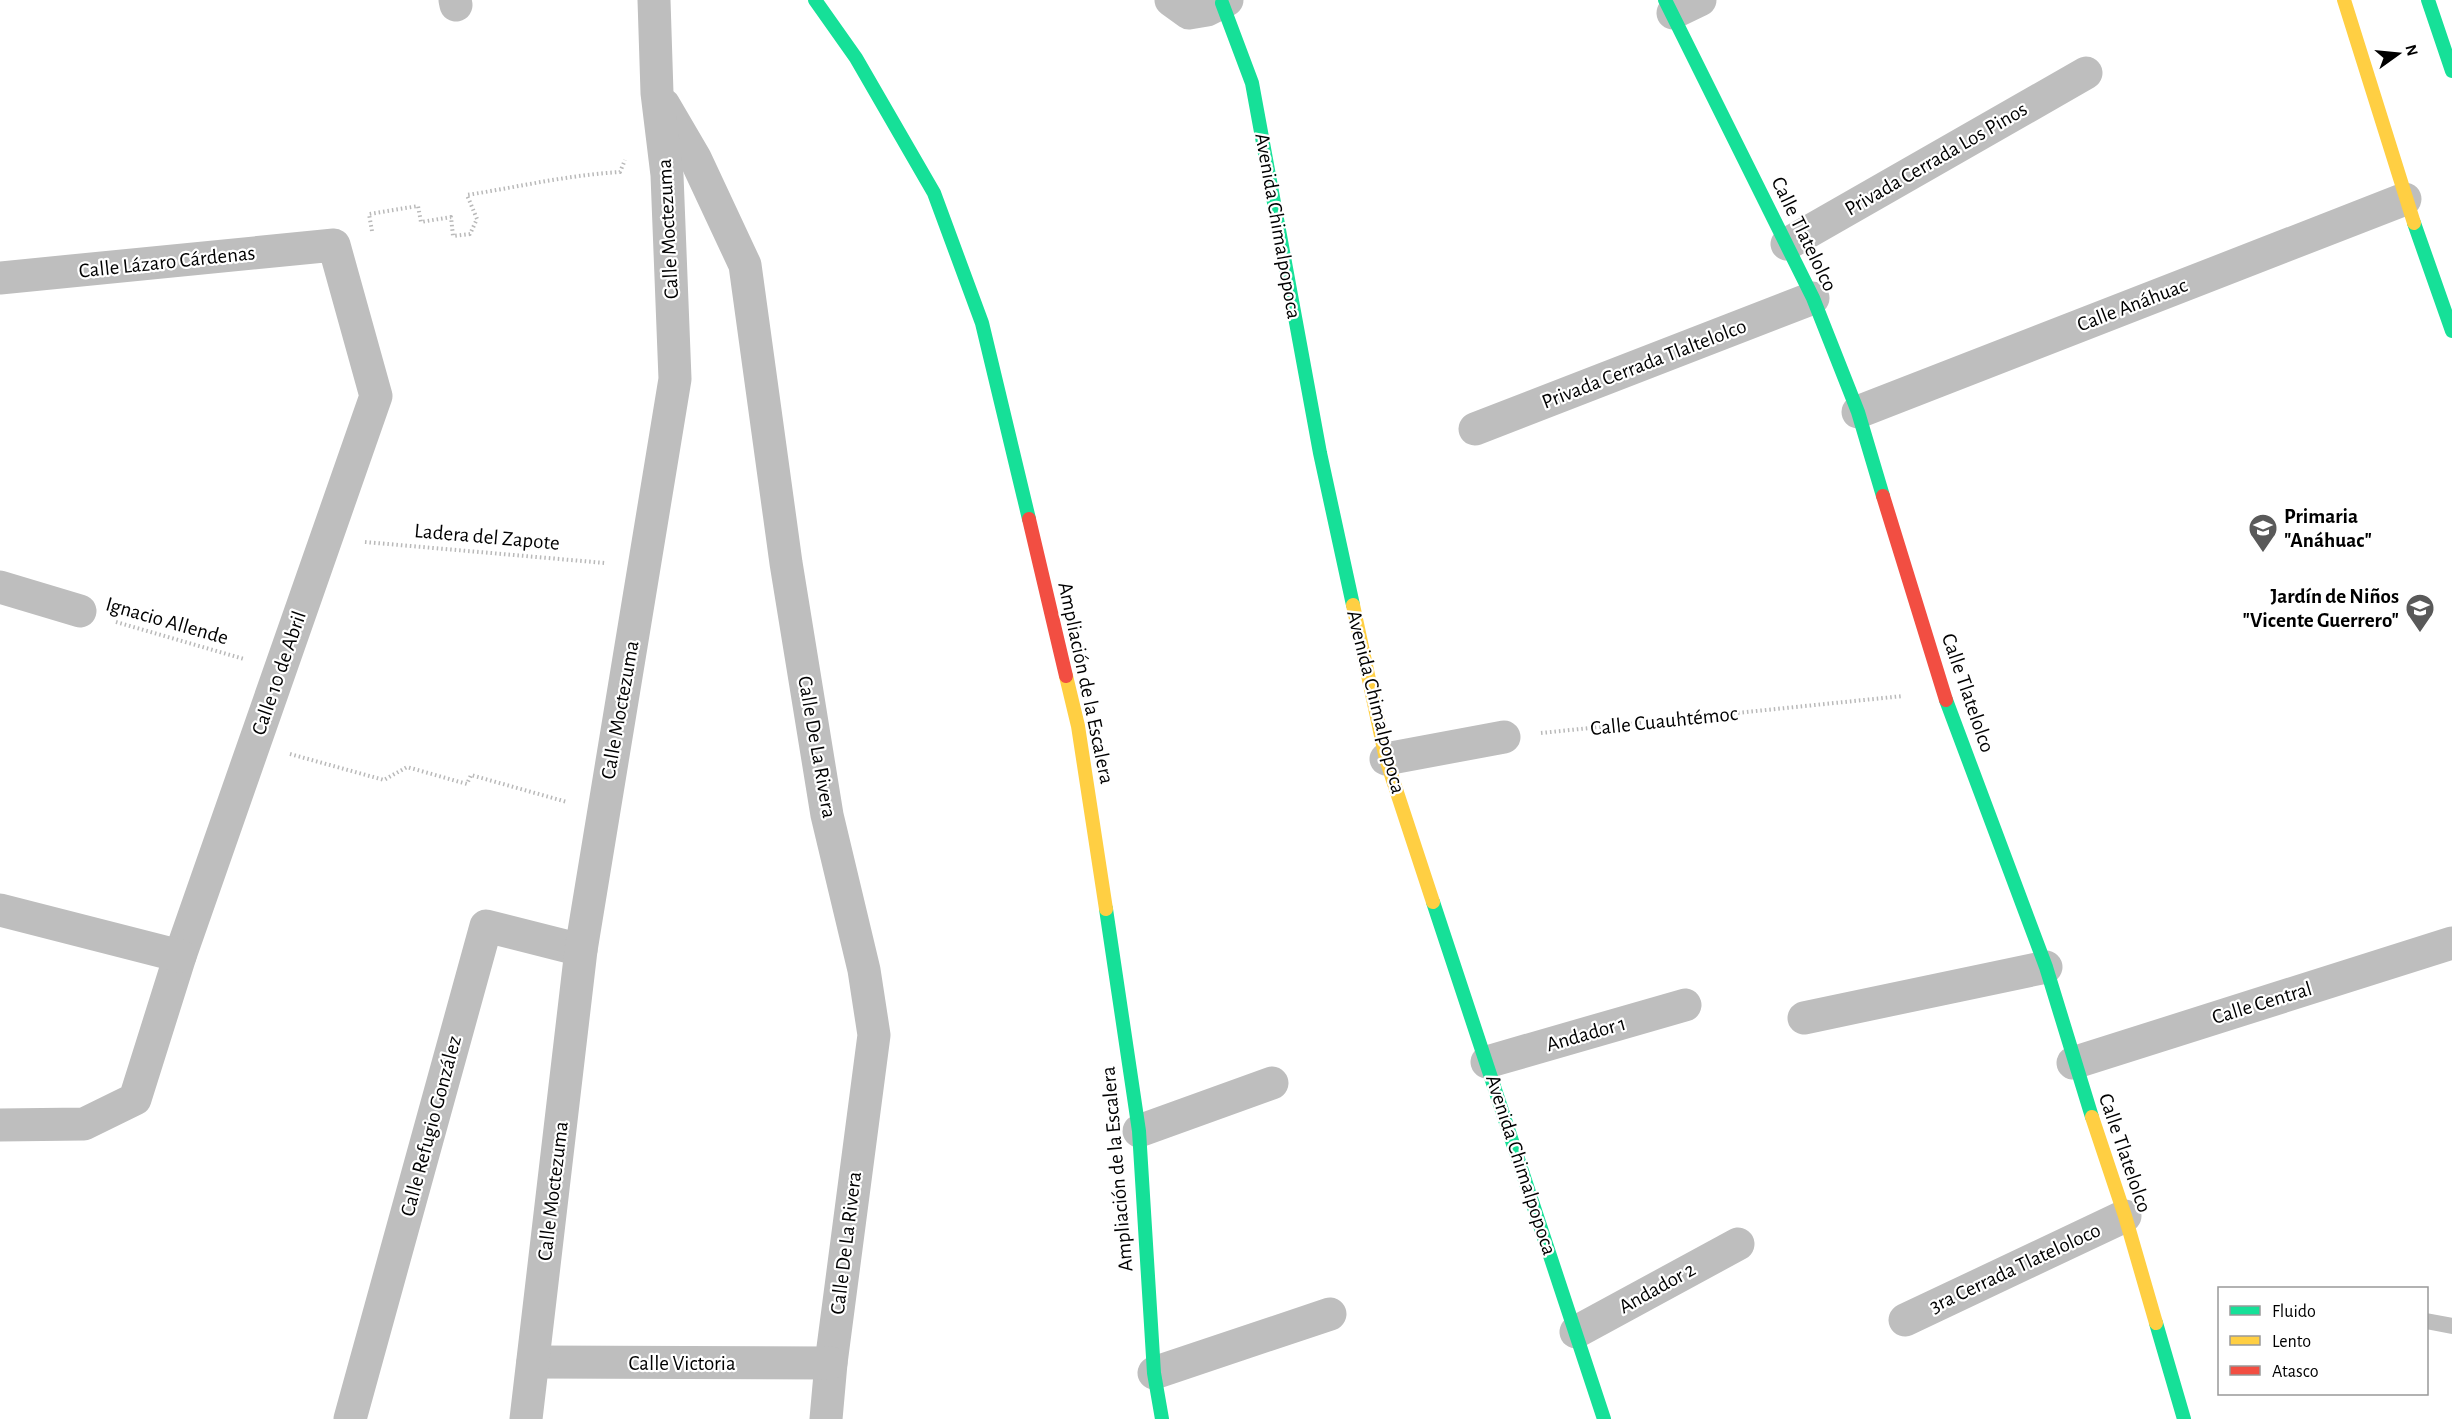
<svg xmlns="http://www.w3.org/2000/svg" width="2452" height="1419" font-family="'Alegreya Sans',sans-serif">
<style>
.lines{fill:none;stroke-linecap:round;stroke-linejoin:round}
.path{stroke:#b9b9b9;stroke-width:4;stroke-dasharray:1.5 3;stroke-linecap:butt}
.lane{stroke:#bebebe;stroke-width:16}
.street{stroke:#bebebe;stroke-width:33}
.fast{stroke:#16e098;stroke-width:14}
.slow{stroke:#ffcf43;stroke-width:14}
.jam{stroke:#f24e42;stroke-width:14}
.labels{text-anchor:middle;dominant-baseline:central;stroke-width:4.5;stroke-linejoin:round;paint-order:stroke}
.street-label{font-size:21px;fill:#000;stroke:#fff}
.poi-label{font-size:21px;font-weight:bold;fill:#000;stroke:#fff;text-anchor:start}
</style>
<rect width="100%" height="100%" fill="#fff"/>
<g class="lines">
<g class="path">
<path d="M372,231L369,214L418,206L421,222L451,217L453,236L470,234L477,219L467,195C518,187 568,175 620,172L625,160"/>
<polyline points="365,542 605,563"/>
<polyline points="116,622 244,659"/>
<polyline points="1541,733 1903,696"/>
<polyline points="290,754 384,780 407,767 467,784 471,775 567,802"/>
</g>
<polyline class="lane" points="2426,1321 2452,1326"/>
<g class="street">
<polyline points="455,0 456,5"/>
<polyline points="1171,0 1189,13 1207,10 1227,0"/>
<polyline points="1673,13 1700,0"/>
<polyline points="664,105 695,158 745,265 786,563 827,815 864,970 874,1035 831,1363 826,1419"/>
<polyline points="1787,244 2086,73"/>
<polyline points="0,278 334,245 376,396 180,956 135,1099 84,1124 0,1125"/>
<polyline points="1858,412 2405,199"/>
<polyline points="1475,429 1813,298"/>
<polyline points="0,587 80,611"/>
<polyline points="1386,759 1504,737"/>
<polyline points="0,910 180,956"/>
<polyline points="1804,1018 2046,967"/>
<polyline points="1487,1062 1685,1005"/>
<polyline points="2073,1063 2452,943"/>
<polyline points="1139,1131 1272,1083"/>
<polyline points="1905,1320 2125,1216"/>
<polyline points="1576,1332 1738,1244"/>
<polyline points="533,1362 831,1363"/>
<polyline points="1154,1373 1330,1314"/>
<polyline points="350,1419 486,926 581,950"/>
<polyline points="526,1419 581,950 675,379 667,175 657,93 654,0"/>
</g>
<g class="fast">
<polyline points="815,0 856,58 934,193 982,323 1029,519"/>
<polyline points="1665,0 1813,298 1858,412 1883,496"/>
<polyline points="2428,0 2452,71"/>
<polyline points="1222,3 1252,83 1320,453 1353,605"/>
<polyline points="2414,223 2452,331"/>
<polyline points="1946,700 2046,967 2092,1117"/>
<polyline points="1433,902 1604,1419"/>
<polyline points="1106,909 1139,1131 1154,1373 1162,1419"/>
<polyline points="2156,1323 2184,1419"/>
</g>
<g class="slow">
<polyline points="2344,0 2414,223"/>
<polyline points="1353,605 1386,759 1433,902"/>
<polyline points="1066,676 1078,726 1106,909"/>
<polyline points="2092,1117 2125,1216 2156,1323"/>
</g>
<g class="jam">
<polyline points="1883,496 1946,700"/>
<polyline points="1029,519 1066,676"/>
</g>
</g>
<defs>
<g id="school-pin" transform="scale(1.5)"><path d="M0 17L-7.5 6A9.5 9.5 0 1 1 7.5 6Z" fill="#595959" stroke="#fff"/><path d="M0-5L7-2L0 1L-7-2ZM-4 1L0 2.5L4 1V4Q0 6-4 4Z" fill="#fff"/></g>
</defs>
<g fill-rule="evenodd">
<use href="#school-pin" x="2263" y="528"/>
<use href="#school-pin" x="2420" y="608"/>
</g>
<g class="labels">
<g class="street-label">
<text transform="translate(1936 159) rotate(-30)">Privada Cerrada Los Pinos</text>
<text transform="translate(1278 226) rotate(80)">Avenida Chimalpopoca</text>
<text transform="translate(668 229) rotate(-93)">Calle Moctezuma</text>
<text transform="translate(1804 234) rotate(64)">Calle Tlatelolco</text>
<text transform="translate(167 262) rotate(-6)">Calle Lázaro Cárdenas</text>
<text transform="translate(2132 305) rotate(-21)">Calle Anáhuac</text>
<text transform="translate(1644 364) rotate(-21)">Privada Cerrada Tlaltelolco</text>
<text transform="translate(487 537) rotate(5)">Ladera del Zapote</text>
<text transform="translate(167 621) rotate(16)">Ignacio Allende</text>
<text transform="translate(279 673) rotate(-71)">Calle 10 de Abril</text>
<text transform="translate(1086 683) rotate(78)">Ampliación de la Escalera</text>
<text transform="translate(1968 693) rotate(71)">Calle Tlatelolco</text>
<text transform="translate(1376 702) rotate(76)">Avenida Chimalpopoca</text>
<text transform="translate(620 710) rotate(-80)">Calle Moctezuma</text>
<text transform="translate(1664 721) rotate(-6)">Calle Cuauhtémoc</text>
<text transform="translate(817 747) rotate(80)">Calle De La Rivera</text>
<text transform="translate(2262 1003) rotate(-17)">Calle Central</text>
<text transform="translate(1586 1034) rotate(-16)">Andador 1</text>
<text transform="translate(431 1126) rotate(-75)">Calle Refugio González</text>
<text transform="translate(2125 1153) rotate(71)">Calle Tlatelolco</text>
<text transform="translate(1521 1165) rotate(72)">Avenida Chimalpopoca</text>
<text transform="translate(1117 1169) rotate(-95)">Ampliación de la Escalera</text>
<text transform="translate(553 1191) rotate(-83)">Calle Moctezuma</text>
<text transform="translate(846 1243) rotate(-83)">Calle De La Rivera</text>
<text transform="translate(2015 1268) rotate(-25)">3ra Cerrada Tlateloloco</text>
<text transform="translate(1657 1288) rotate(-29)">Andador 2</text>
<text x="682" y="1363">Calle Victoria</text>
</g>
<g class="poi-label">
<text x="2284" y="516">Primaria<tspan x="2284" dy="24">"Anáhuac"</tspan></text>
<text x="2399" y="596" text-anchor="end">Jardín de Niños<tspan x="2399" dy="24">"Vicente Guerrero"</tspan></text>
</g>
</g>
<rect x="2218" y="1287" width="210" height="108" fill="#ffffff" stroke="#999999" stroke-width="1.5"/>
<rect x="2230" y="1306" width="30" height="9" fill="#16e098" stroke="#999999" stroke-width="1.5"/>
<text x="2272" y="1317" font-size="18" fill="#000000">Fluido</text>
<rect x="2230" y="1336" width="30" height="9" fill="#ffcf43" stroke="#999999" stroke-width="1.5"/>
<text x="2272" y="1347" font-size="18" fill="#000000">Lento</text>
<rect x="2230" y="1366" width="30" height="9" fill="#f24e42" stroke="#999999" stroke-width="1.5"/>
<text x="2272" y="1377" font-size="18" fill="#000000">Atasco</text>
<g transform="translate(2398 54) rotate(75)" stroke="#ffffff" stroke-width="4.5" paint-order="stroke">
<path d="M0-4.5L10 22L0 15L-10 22Z" fill="#000000"/>
<text y="-9" font-size="16" font-weight="bold" text-anchor="middle" fill="#000000">N</text>
</g>
</svg>
